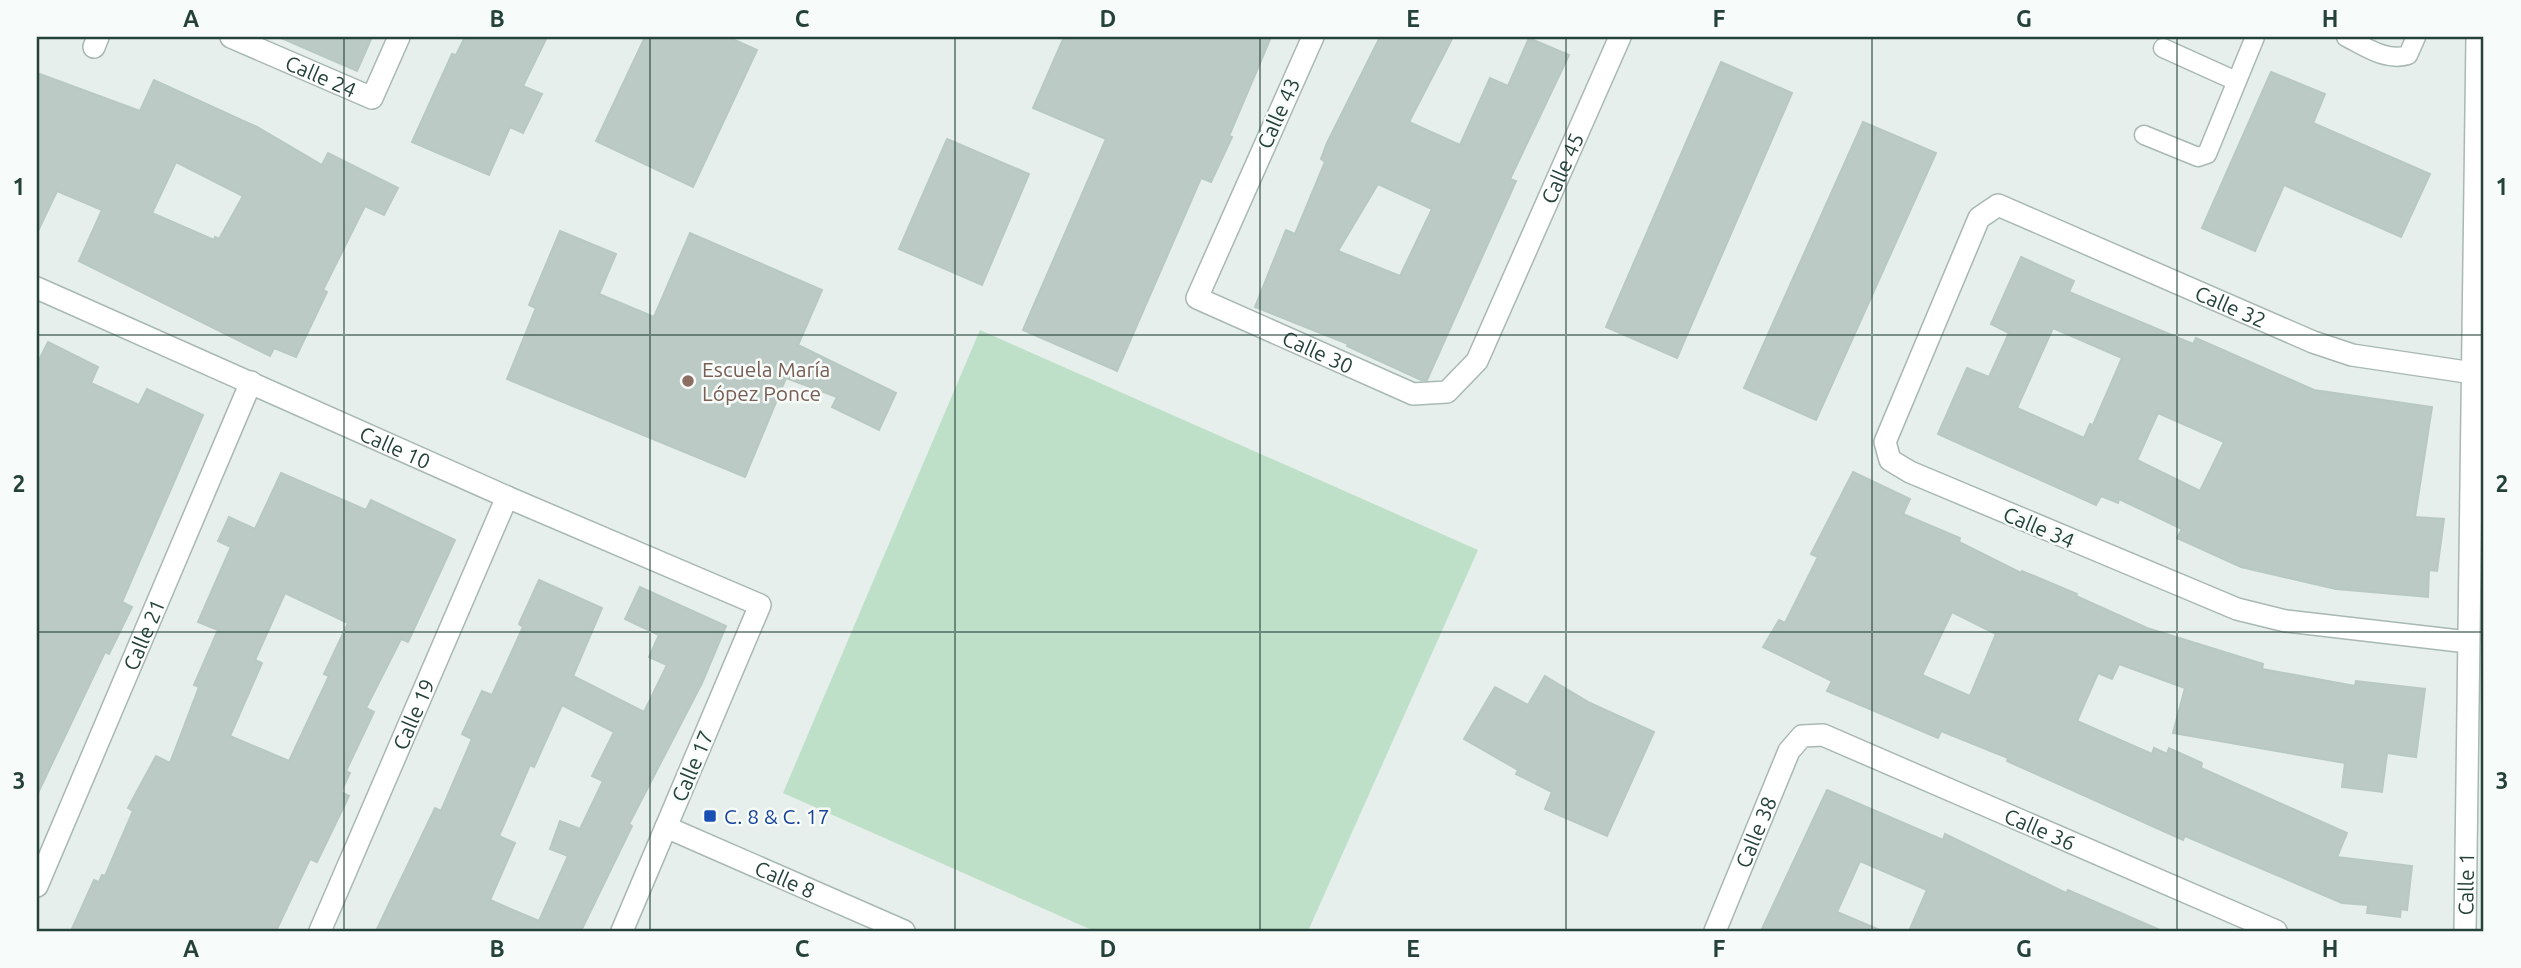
<svg xmlns="http://www.w3.org/2000/svg" width="2521" height="968" font-family="Ubuntu,sans-serif">
<style>
.green{fill:#bfe0c8}
.building{fill:#bbcac4;stroke:#b8c9c2;stroke-width:2;fill-rule:evenodd}
.lines{fill:none;stroke-linecap:round;stroke-linejoin:round}
.lane-casing{stroke:#a8b8b2;stroke-width:21}
.street-casing{stroke:#a8b8b2;stroke-width:24}
.lane{stroke:#fff;stroke-width:18}
.street{stroke:#fff;stroke-width:21}
.grid{fill:none;stroke:#24423a;stroke-width:2;stroke-opacity:0.55}
.education-dot{fill:#8d6e63;stroke:#f7fbf9;stroke-width:2.5}
.transit-dot{fill:#1a4fb4;stroke:#f7fbf9;stroke-width:2.5}
.labels{text-anchor:middle;dominant-baseline:central;stroke-width:5;stroke-linejoin:round;paint-order:stroke}
.street-label{font-size:21px;fill:#24423a;stroke:#f7fbf9}
.education-label{font-size:21px;fill:#785e54;stroke:#f7fbf9;text-anchor:start}
.transit-label{font-size:21px;fill:#164399;stroke:#f7fbf9;text-anchor:start}
.neatline{fill:none;stroke:#24423a;stroke-width:2.5}
.grid-label{font-size:23px;text-anchor:middle;font-weight:bold;fill:#24423a}
</style>
<rect width="100%" height="100%" fill="#e6efeb"/>
<polygon class="green" points="980,330 1478,550 1308,931 1094,931 783,793"/>
<g class="building">
<polygon points="279,37 372,37 357,71"/>
<polygon points="465,37 547,37 523,86 542,94 523,133 510,127 489,175 412,142 452,54 456,55"/>
<polygon points="645,37 728,37 757,50 693,187 596,141"/>
<polygon points="1064,37 1271,37 1229,136 1232,137 1211,182 1201,178 1117,371 1023,330 1106,139 1033,108"/>
<path d="M1380,37H1453L1409,122L1460,145L1490,78L1508,86L1529,38L1569,55L1510,179L1516,181L1427,380H1421L1347,346L1348,344L1255,307L1286,230L1295,234L1325,162L1321,159L1327,143ZM1378,184L1432,209L1400,276L1338,251Z"/>
<polygon points="1721,62 1792,93 1677,358 1606,327"/>
<polygon points="2271,72 2325,94 2313,123 2430,174 2401,237 2284,185 2255,251 2202,228"/>
<path d="M37,73L140,111L154,80L257,127L322,165L328,153L398,188L384,215L365,206L323,290L327,292L296,357L274,348L270,356L79,261L102,210L57,191L37,233ZM176,162L243,196L219,239L215,237L214,240L152,213Z"/>
<polygon points="1863,122 1936,153 1816,420 1744,388"/>
<polygon points="947,139 1029,174 982,285 899,249"/>
<polygon points="560,231 616,254 599,294 654,317 690,233 822,290 798,345 896,393 879,430 832,407 837,397 786,378 745,477 507,379 536,308 529,305"/>
<path d="M2021,257L2074,281L2069,292L2193,344L2196,338L2314,390L2432,407L2415,517L2444,519L2437,571L2429,570L2428,597L2336,589L2241,567L2177,538L2182,529L2119,499L2118,503L2101,496L2096,505L1938,434L1967,368L1989,377L2009,333L1991,324ZM2053,328L2122,358L2093,425L2090,424L2084,438L2017,408ZM2158,413L2224,442L2200,491L2137,460Z"/>
<polygon points="48,342 98,367 91,383 139,405 147,389 203,415 122,602 132,607 109,654 105,652 37,795 37,364"/>
<path d="M1853,472L1910,499L1903,514L1960,538L1959,542L2021,573L2022,571L2077,594L2076,596L2147,628L2263,664L2262,669L2355,686L2356,681L2425,689L2416,757L2387,753L2382,792L2342,787L2345,763L2173,733L2185,688L2119,664L2112,679L2098,673L2077,721L2152,754L2154,748L2167,754L2169,748L2202,763L2201,768L2347,833L2337,857L2412,866L2407,910L2401,909L2400,917L2367,913L2368,905L2342,903L2185,836L2183,840L2007,761L2008,758L1941,731L1938,738L1827,691L1832,681L1763,647L1779,620L1785,623L1818,557L1811,554ZM1952,612L1996,634L1970,696L1922,675Z"/>
<path d="M281,473L366,510L371,500L455,540L408,642L401,639L366,708L374,712L346,771L350,773L341,792L349,796L317,862L310,859L276,931H71L94,880L99,882L102,875L105,876L133,811L128,808L156,756L170,763L199,687L194,685L218,630L198,622L231,547L218,541L229,517L255,529ZM285,593L348,623L324,674L329,676L289,761L230,736L262,663L255,660Z"/>
<path d="M539,580L602,608L573,676L644,712L667,665L649,657L659,635L625,619L640,587L726,626L702,683L629,824L632,826L581,931H376L435,808L441,811L472,739L462,734L482,691L492,695L523,627L519,624ZM562,705L614,732L592,776L603,781L580,829L560,821L550,849L568,856L539,921L490,900L515,843L499,836L530,765L534,767Z"/>
<polygon points="1545,676 1590,703 1654,732 1607,836 1545,809 1552,792 1516,774 1518,770 1464,739 1495,687 1528,705"/>
<polygon points="1827,790 1943,840 1945,834 2066,893 2068,890 2162,931 1909,931 1927,890 1860,861 1837,912 1882,931 1761,931"/>
</g>
<g class="lines">
<g class="lane-casing">
<g id="lane">
<path d="M2346,37C2364,46 2386,62 2408,55L2416,37"/>
<polyline points="2163,48 2236,81"/>
<polyline points="2144,135 2198,157 2207,154 2255,37"/>
</g>
</g>
<g class="street-casing">
<g id="street">
<path id="s1" d="M231,37L372,98L399,37"/>
<path id="s2" d="M1313,37L1197,298L1413,394L1447,392L1477,361L1620,37"/>
<polyline points="94,47 98,37"/>
<path id="s3" d="M37,288L507,497L760,605L622,931"/>
<path id="s4" d="M2468,642L2286,621L2237,609L1910,472L1890,460L1885,442L1979,218L1998,205L2313,342L2352,355L2473,373"/>
<path id="s5" d="M666,827L904,931"/>
<path id="s6" d="M37,886L251,382"/>
<path id="s7" d="M320,931L507,497"/>
<path id="s8" d="M1715,931L1789,751L1802,736L1823,735L2276,931"/>
<path id="s9" d="M2465,931L2477,37"/>
</g>
</g>
<use href="#lane" class="lane"/>
<use href="#street" class="street"/>
</g>
<path class="grid" d="M344,37V931M650,37V931M955,37V931M1260,37V931M1566,37V931M1872,37V931M2177,37V931M37,335H2484M37,632H2484"/>
<circle class="education-dot" cx="688" cy="381" r="7"/>
<rect class="transit-dot" x="703" y="809" width="14" height="14" rx="3.5"/>
<g class="labels">
<g class="street-label">
<text stroke="none"><textPath href="#s1" startOffset="98">Calle 24</textPath></text>
<text transform="translate(1278 113) rotate(-66)">Calle 43</text>
<text stroke="none"><textPath href="#s2" startOffset="810">Calle 45</textPath></text>
<text stroke="none"><textPath href="#s4" startOffset="1150">Calle 32</textPath></text>
<text stroke="none"><textPath href="#s2" startOffset="418">Calle 30</textPath></text>
<text stroke="none"><textPath href="#s3" startOffset="392">Calle 10</textPath></text>
<text transform="translate(2039 527) rotate(23)">Calle 34</text>
<text stroke="none"><textPath href="#s6" startOffset="273">Calle 21</textPath></text>
<text stroke="none"><textPath href="#s7" startOffset="236">Calle 19</textPath></text>
<text transform="translate(692 766) rotate(-67)">Calle 17</text>
<text stroke="none"><textPath href="#s8" startOffset="472">Calle 36</textPath></text>
<text stroke="none"><textPath href="#s8" startOffset="107">Calle 38</textPath></text>
<text stroke="none"><textPath href="#s5" startOffset="130">Calle 8</textPath></text>
<text stroke="none"><textPath href="#s9" startOffset="47">Calle 1</textPath></text>
</g>
<g class="education-label">
<text x="702" y="369">Escuela María<tspan x="702" dy="24">López Ponce</tspan></text>
</g>
<g class="transit-label">
<text x="724" y="816">C. 8 &amp; C. 17</text>
</g>
</g>
<rect width="2521" height="968" fill="none" stroke="#f7fbf9" stroke-width="77"/>
<rect x="38" y="38" width="2444" height="892" class="neatline"/>
<g class="grid-label">
<text x="191" y="27">A</text>
<text x="497" y="27">B</text>
<text x="802" y="27">C</text>
<text x="1108" y="27">D</text>
<text x="1413" y="27">E</text>
<text x="1719" y="27">F</text>
<text x="2024" y="27">G</text>
<text x="2330" y="27">H</text>
<text x="19" y="195">1</text>
<text x="2502" y="195">1</text>
<text x="19" y="492">2</text>
<text x="2502" y="492">2</text>
<text x="19" y="789">3</text>
<text x="2502" y="789">3</text>
<text x="191" y="957">A</text>
<text x="497" y="957">B</text>
<text x="802" y="957">C</text>
<text x="1108" y="957">D</text>
<text x="1413" y="957">E</text>
<text x="1719" y="957">F</text>
<text x="2024" y="957">G</text>
<text x="2330" y="957">H</text>
</g>
</svg>
